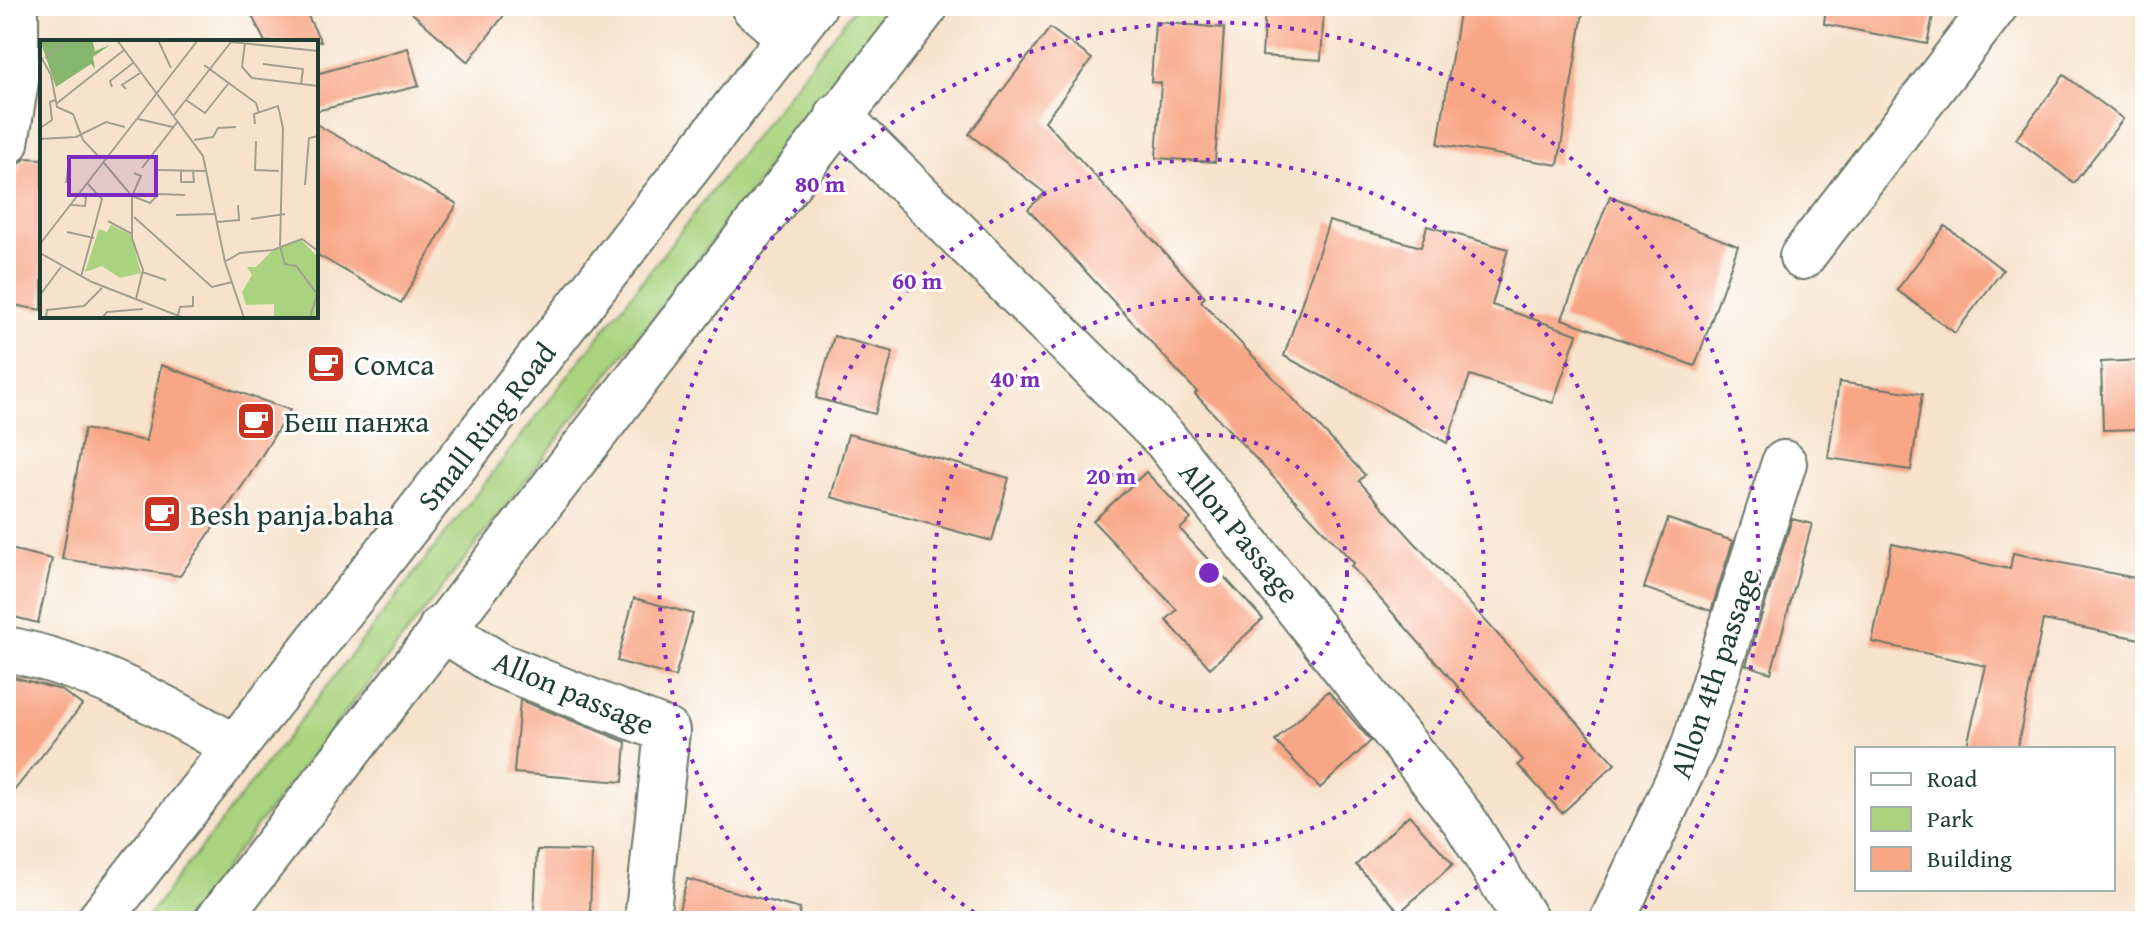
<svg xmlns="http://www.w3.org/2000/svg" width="2151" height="927" font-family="'Gentium Book Plus',serif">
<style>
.green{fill:#a9d37e;stroke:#648859;stroke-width:2}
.building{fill:#f8a685}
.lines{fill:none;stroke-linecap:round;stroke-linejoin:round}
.minor-casing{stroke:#6b7769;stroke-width:48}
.highway-casing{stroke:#6b7769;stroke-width:48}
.minor{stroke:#fff;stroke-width:44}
.highway{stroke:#fff;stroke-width:44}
.ring{fill:none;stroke:#7b2cbf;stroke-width:4;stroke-dasharray:4 8}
.labels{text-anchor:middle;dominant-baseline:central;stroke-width:6;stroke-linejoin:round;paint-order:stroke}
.poi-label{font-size:30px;fill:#1f3d34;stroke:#fff;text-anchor:start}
.street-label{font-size:30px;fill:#1f3d34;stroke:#fff}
.inset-road{fill:none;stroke:#a1a08f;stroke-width:2}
.view{fill:#7b2cbf;fill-opacity:0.15;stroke:#7b2cbf;stroke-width:4}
.inset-edge{fill:none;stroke:#1f3d34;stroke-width:4}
.centre{fill:#7b2cbf;stroke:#fff;stroke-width:4}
.ring-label{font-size:24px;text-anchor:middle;font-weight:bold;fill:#7b2cbf;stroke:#fff;stroke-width:6;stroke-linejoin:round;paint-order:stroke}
</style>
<rect width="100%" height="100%" fill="#fff"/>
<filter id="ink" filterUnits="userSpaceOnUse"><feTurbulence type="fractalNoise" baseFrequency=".0125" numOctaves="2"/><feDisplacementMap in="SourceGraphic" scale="16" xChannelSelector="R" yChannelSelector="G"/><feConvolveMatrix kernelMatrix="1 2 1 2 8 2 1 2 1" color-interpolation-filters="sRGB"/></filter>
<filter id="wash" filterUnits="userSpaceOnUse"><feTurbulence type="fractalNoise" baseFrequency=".006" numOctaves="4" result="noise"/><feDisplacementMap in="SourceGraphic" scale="32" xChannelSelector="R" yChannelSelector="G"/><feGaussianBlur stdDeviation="1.8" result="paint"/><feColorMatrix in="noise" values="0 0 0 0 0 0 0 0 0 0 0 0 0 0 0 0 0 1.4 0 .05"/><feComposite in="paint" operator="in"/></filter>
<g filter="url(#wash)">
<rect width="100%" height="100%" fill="#f7e2cb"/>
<polygon class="green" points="856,6 895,6 183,921 144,921"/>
<g id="blocks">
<g class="building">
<polygon points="247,6 303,6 321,42 265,42"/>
<polygon points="404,6 511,6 468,62"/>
<polygon points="1265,6 1324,6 1321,60 1262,56"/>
<polygon points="1460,6 1584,6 1558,165 1438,144"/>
<polygon points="1826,6 1935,6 1927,44 1824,24"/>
<polygon points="1155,22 1224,28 1215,162 1156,158 1161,83 1151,82"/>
<polygon points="1050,28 1092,59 1045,121 1205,297 1201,301 1365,475 1359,481 1615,764 1562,813 1518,765 1523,760 1351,566 1354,563 1195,394 1197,392 1028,209 1045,193 969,134"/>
<polygon points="408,48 419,86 316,111 316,74"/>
<polygon points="2064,75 2123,119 2074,183 2016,139"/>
<polygon points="316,124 457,204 401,303 316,254"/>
<polygon points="26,158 42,159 42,310 6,304 6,254 19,164"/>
<polygon points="1610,196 1738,246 1695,366 1562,319"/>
<polygon points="1329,221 1421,247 1427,226 1508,249 1492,305 1577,334 1553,403 1470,375 1447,443 1284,356"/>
<polygon points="1945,226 2003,270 1955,333 1897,290"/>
<polygon points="834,336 893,352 875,414 816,398"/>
<polygon points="2145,360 2145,429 2103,430 2101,362"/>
<polygon points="161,365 290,410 249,476 180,576 62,559 84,429 146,441"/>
<polygon points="1839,382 1922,394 1911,470 1828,458"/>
<polygon points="848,434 1009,478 992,541 831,497"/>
<polygon points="1146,472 1191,519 1180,529 1263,619 1210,668 1166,620 1177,610 1093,521"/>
<polygon points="1668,519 1733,541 1711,611 1644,588"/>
<polygon points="1792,519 1812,524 1771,673 1746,665"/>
<polygon points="1892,544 2010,569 2013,553 2145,580 2145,640 2043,620 2017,749 1966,749 1986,666 1872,642"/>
<polygon points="6,548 52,559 38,623 6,615"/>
<polygon points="634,598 693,614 675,677 617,661"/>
<polygon points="6,675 61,690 82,705 6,801"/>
<polygon points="1328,691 1371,741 1320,788 1275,741"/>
<polygon points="520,700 626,742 623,782 514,773"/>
<polygon points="1409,815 1453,864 1400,912 1356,865"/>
<polygon points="537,850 592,851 590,915 534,913"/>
<polygon points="687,879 800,909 798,921 676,921"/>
</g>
</g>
</g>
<g filter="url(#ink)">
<use href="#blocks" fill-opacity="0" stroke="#6b7769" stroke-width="2"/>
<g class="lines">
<g class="minor-casing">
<g id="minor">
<polyline points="753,6 790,38"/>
<polyline points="838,115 1165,439 1464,820 1526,921"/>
<polyline points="6,143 16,81 16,9"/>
<polyline points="1802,257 1995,6"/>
<polyline points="441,628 499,665 667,731 647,921"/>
<path d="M6,649C87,664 164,706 235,747"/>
<polyline points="1612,921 1693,748 1784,463"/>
</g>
</g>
<g class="highway-casing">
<g id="highway">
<polyline points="99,921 814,6"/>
<polyline points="217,921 926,6"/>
</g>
</g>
<use href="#minor" class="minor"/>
<use href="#highway" class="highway"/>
</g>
</g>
<g class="ring">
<circle cx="1209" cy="573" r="138"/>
<circle cx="1209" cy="573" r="275"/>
<path d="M984 919A413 413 0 1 1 1434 919"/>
<path d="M782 919A550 550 0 1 1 1636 919"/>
</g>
<defs>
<g id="cafe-square" transform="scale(2)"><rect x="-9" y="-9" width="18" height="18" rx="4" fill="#c8321e" stroke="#fff"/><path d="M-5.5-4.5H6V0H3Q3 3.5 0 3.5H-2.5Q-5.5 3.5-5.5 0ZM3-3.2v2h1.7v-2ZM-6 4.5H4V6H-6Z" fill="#fff"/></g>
</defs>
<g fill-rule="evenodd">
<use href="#cafe-square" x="326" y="364"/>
<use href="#cafe-square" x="256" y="421"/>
<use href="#cafe-square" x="162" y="514"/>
</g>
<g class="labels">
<g class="poi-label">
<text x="354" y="364">Сомса</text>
<text x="284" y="421">Беш панжа</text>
<text x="190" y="514">Besh panja.baha</text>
</g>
<g class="street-label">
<text transform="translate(486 426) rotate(-52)">Small Ring Road</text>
<text transform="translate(1240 532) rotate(51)">Allon Passage</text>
<text transform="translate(1714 673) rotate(-71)">Allon 4th passage</text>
<text transform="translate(574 692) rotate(23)">Allon passage</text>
</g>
</g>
<g transform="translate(40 40)">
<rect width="278" height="278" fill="#f7e2cb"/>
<path d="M71,185L91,195L101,233L80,238L62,226L45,232L59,189L67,192ZM261,200L278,217V278H234V264L206,265L202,252L212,235L207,227H216L233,210Z" fill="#a9d37e"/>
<path d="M0,0L53,2L55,11L70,5L53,17L55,29L51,24L16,47Z" fill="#86b56d"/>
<path class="inset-road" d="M77,0L163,116L185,222L204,278M118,0L131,28M205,3L202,27L212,38M0,15L11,35L17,67L33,74L43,100L61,119M5,18L28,0M223,24L263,29L261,44M164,25L216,63L219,73M212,38L278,46M72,47L70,41L93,23M86,49L82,45L100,33M146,60L165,73L188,44M16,64L84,10M134,75L191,2L278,11M98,79L133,87M215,84L214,74L238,66L243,88L240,206M0,88L12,80L10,62L15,60M0,99L36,97L66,82L85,87M154,100L173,97L178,88L196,87M216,101L215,130L239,131M64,123L92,156V198L103,230L96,259M102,128L138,81M117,130L166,131M141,130V142H154L153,131M94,133L101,136L92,156L110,163L119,154L145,155M26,143L30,118M265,145L269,98L278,96M31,165L45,166L46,157L40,155M136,175L174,174M94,177L172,247L192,242M211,179L245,174M68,181L92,194M177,182L199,180L198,165M27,192L54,198M0,204L158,0M240,206L245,224L256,226L277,254L270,278M0,213L52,242L144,278M186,221L200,213L233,210L262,199L278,211M102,232L126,240M41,237L62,159L47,143M0,255L21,227M138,275L140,267L153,266V256M6,278L7,270L44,266L62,248M62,278L67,272L103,269"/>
<path class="view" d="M29,117H116V155H29Z"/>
<rect width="278" height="278" class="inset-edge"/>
</g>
<circle cx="1209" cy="573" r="12" class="centre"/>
<g class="ring-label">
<text x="820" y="192">80 m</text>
<text x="917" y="289">60 m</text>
<text x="1015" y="387">40 m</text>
<text x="1111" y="484">20 m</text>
</g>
<rect width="2151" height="927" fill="none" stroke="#fff" stroke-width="32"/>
<rect x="1855" y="747" width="260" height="144" fill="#ffffff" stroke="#a5b1ae" stroke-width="2"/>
<rect x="1871" y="773" width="40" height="12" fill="#ffffff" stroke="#a5b1ae" stroke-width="2"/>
<text x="1927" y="787" font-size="24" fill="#1f3d34">Road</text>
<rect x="1871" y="807" width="40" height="24" fill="#a9d37e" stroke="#a5b1ae" stroke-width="2"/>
<text x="1927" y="827" font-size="24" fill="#1f3d34">Park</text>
<rect x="1871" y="847" width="40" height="24" fill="#f8a685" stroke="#a5b1ae" stroke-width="2"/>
<text x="1927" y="867" font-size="24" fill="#1f3d34">Building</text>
</svg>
